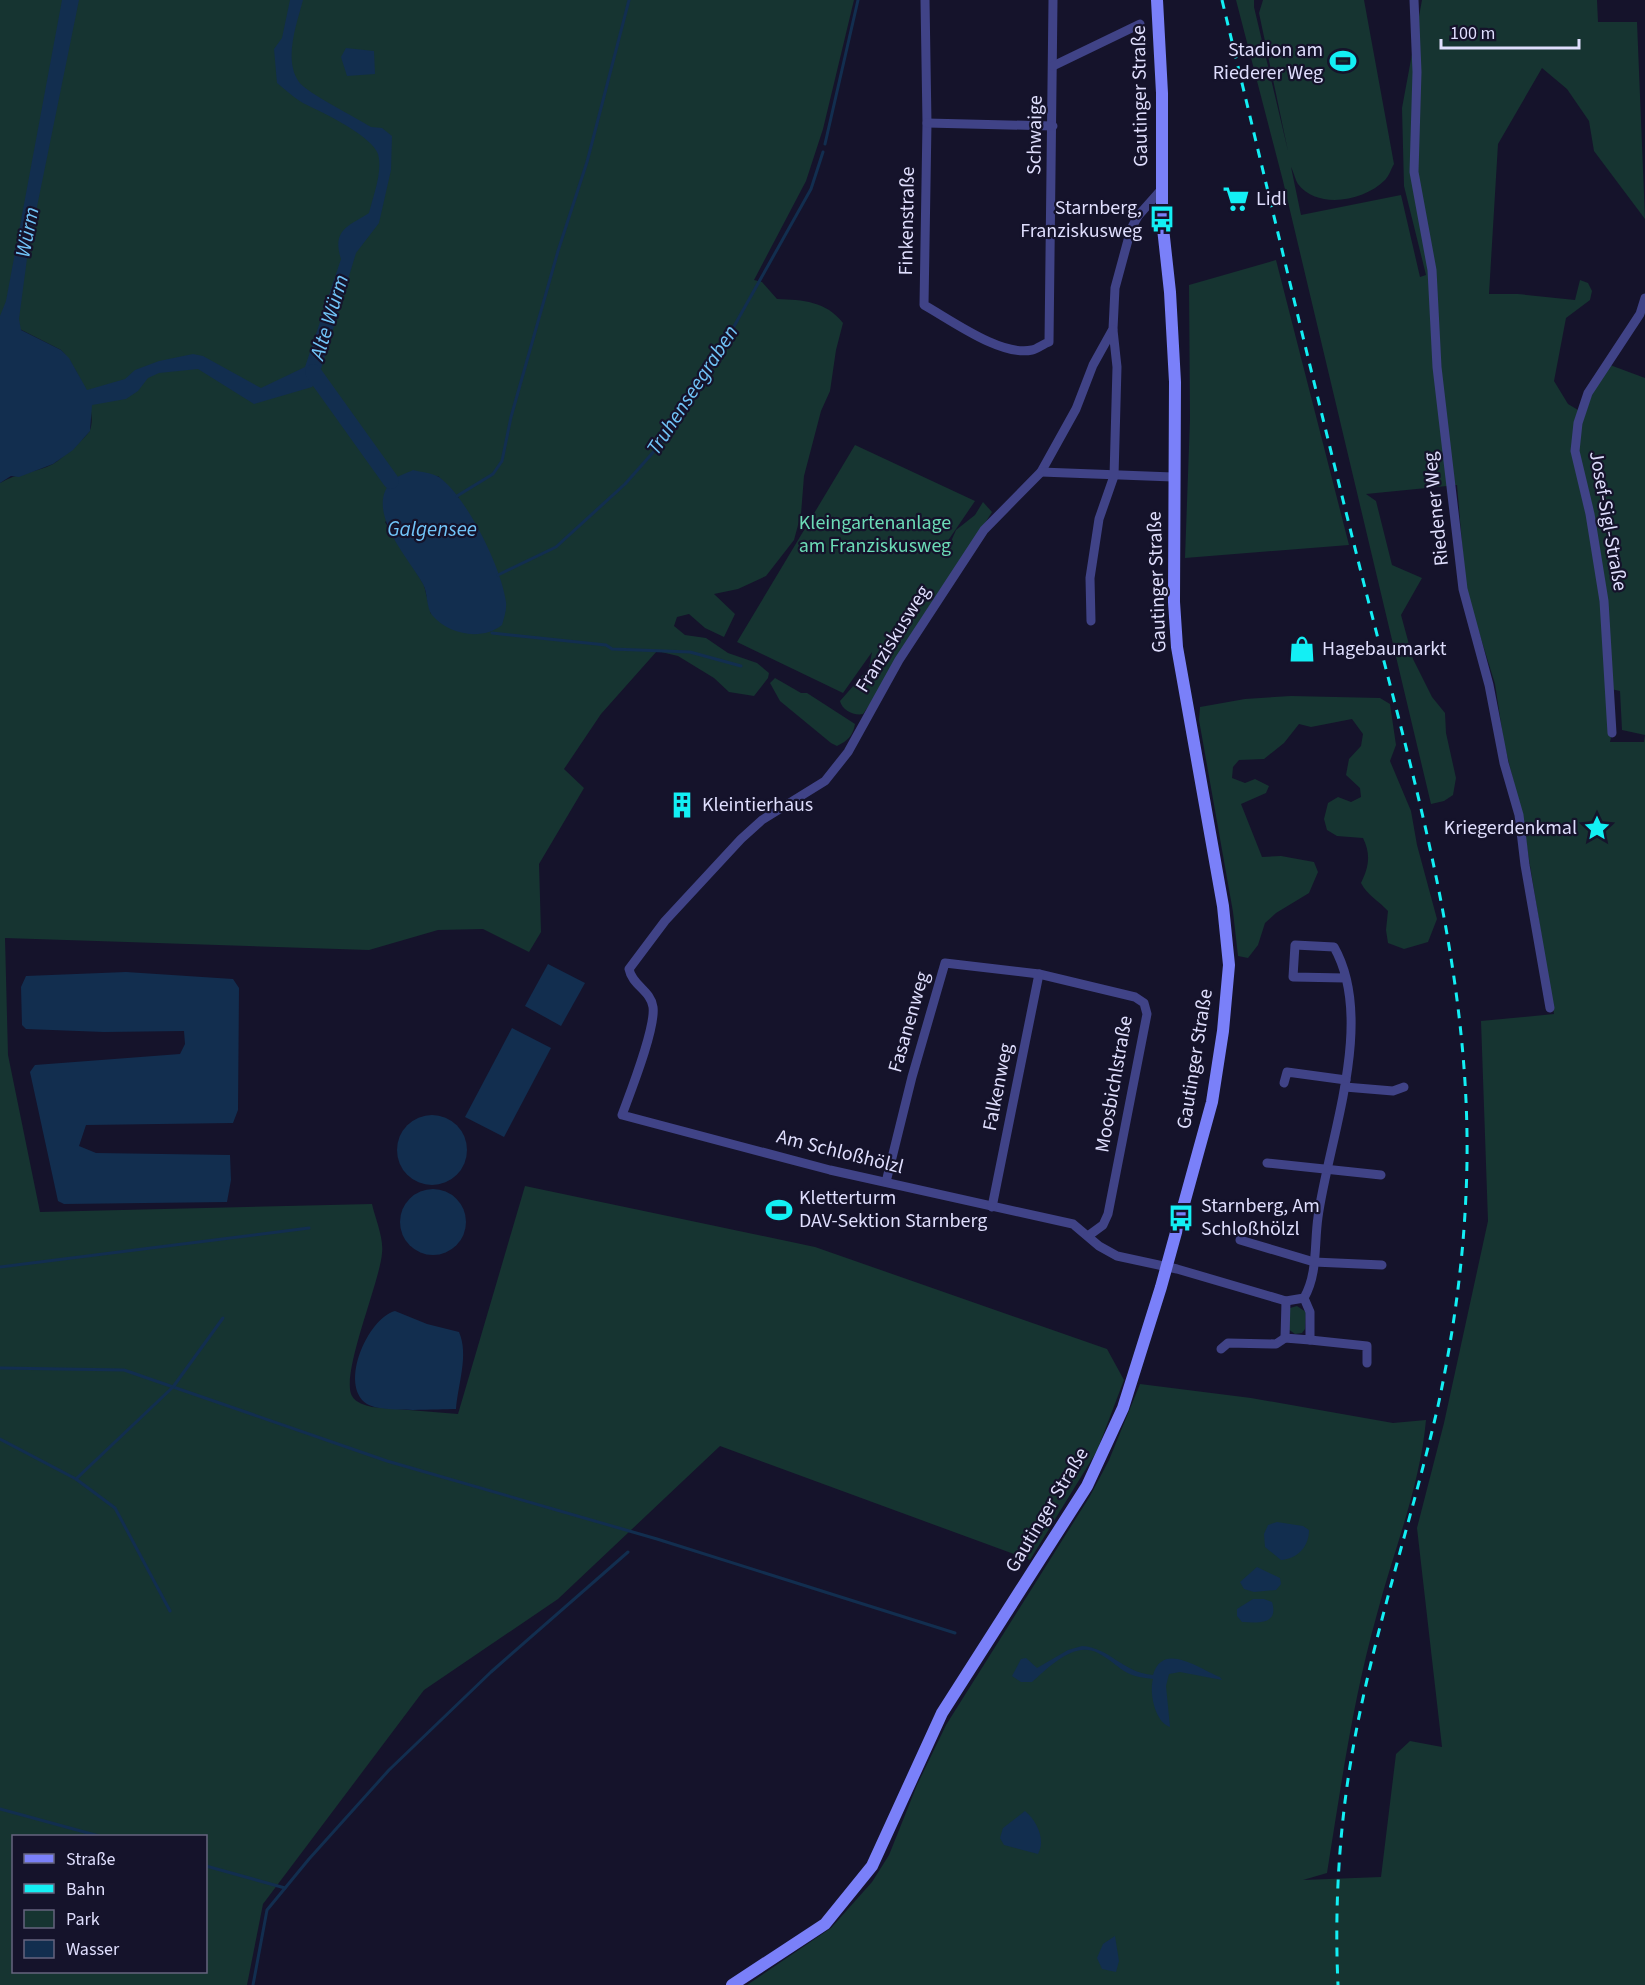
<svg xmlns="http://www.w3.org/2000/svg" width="1645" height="1985" font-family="'Source Sans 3',sans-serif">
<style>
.green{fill:#163431;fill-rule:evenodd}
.water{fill:#122e4f}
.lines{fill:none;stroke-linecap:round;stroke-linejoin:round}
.stream{stroke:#122e4f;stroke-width:3}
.river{stroke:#122e4f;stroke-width:16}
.minor{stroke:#404387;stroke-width:9}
.secondary{stroke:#7a80f9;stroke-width:12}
.rail{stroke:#13eff4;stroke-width:3;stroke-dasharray:9 8;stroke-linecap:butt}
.labels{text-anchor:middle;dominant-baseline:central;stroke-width:4.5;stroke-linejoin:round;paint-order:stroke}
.poi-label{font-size:20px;fill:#dfdefd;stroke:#15132b;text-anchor:start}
.street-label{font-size:20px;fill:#dfdefd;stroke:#15132b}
.park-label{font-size:20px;fill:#6cdcb7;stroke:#15132b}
.water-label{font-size:21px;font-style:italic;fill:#71c4f8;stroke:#15132b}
</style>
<rect width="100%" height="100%" fill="#15132b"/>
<g class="green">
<path d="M0,0H854L823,129L806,181L754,280L762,282L777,299C803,300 826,301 843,323L836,350L830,391L821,411L804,476L801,514L794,540L766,576L738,589L714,594L735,614L724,637L705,628L689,614L677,617L674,626L685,635L706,638L728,653L757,663L769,673L768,678L754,696L729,692L714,678L678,656L657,651L601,714L564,769L584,788L539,864L541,932L529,952L483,929L438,930L369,950L5,938L8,1055L40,1212L372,1204C375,1218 384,1238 382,1253C380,1282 340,1375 352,1396C356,1403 365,1405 372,1407L458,1414L525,1186L815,1247L1107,1349L1124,1380L1097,1451L1030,1560L720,1446L558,1599L424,1690L263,1904L247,1985H0V483C16,473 36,473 53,464C60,460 87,437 90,430C98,409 76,365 61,350L0,319ZM438,476L459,498L431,614L424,585L385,522ZM14,1836H206V1972H14Z"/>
<path d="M1236,0H1254V7L1288,151L1259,13L1263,0H1364L1394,164C1391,169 1389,176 1385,180C1364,201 1318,210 1298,184C1295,179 1293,170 1291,167L1301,215L1401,195L1420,277L1426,275L1404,186L1402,108L1422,0H1597L1598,22H1637L1645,219L1594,151L1589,121L1567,89L1542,68L1498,144L1489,294H1518L1575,300L1580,280L1588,283L1592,291L1590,300L1566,318L1554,381L1568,404L1583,413L1589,394L1610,365L1645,378V1985H747L831,1928L872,1882L889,1855L917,1785L946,1725L1090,1496L1109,1460L1140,1384L1251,1398L1393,1423L1426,1420C1420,1487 1394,1549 1377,1614C1353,1699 1341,1786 1327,1873L1303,1880L1381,1877L1396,1754L1410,1741L1442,1747L1417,1528L1444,1423L1488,1221L1481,1021L1554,1014L1522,816L1504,743L1495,684L1466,590L1457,485L1366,494L1376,501L1392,565L1422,578L1401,615L1413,659L1432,697L1445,713L1446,733L1456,778L1453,795L1444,801L1431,804L1283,181ZM1611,689L1620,691L1622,730L1645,735L1644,742H1610L1612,733Z"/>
<polygon points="1276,260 1349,545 1185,558 1190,419 1189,285"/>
<path d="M855,445L975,501L941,551L949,546L956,530L975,515L983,502L992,512L879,691L863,714C854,716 842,710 840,701L869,668L872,652L843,693L737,642Z"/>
<path d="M775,678L801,693H807L855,724C853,736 847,741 837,746L831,743L780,701L770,683Z"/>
<path d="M1291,696L1380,698L1390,704L1396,745L1390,761L1411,811L1417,845L1437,919L1428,942L1404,949L1388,943L1386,930L1388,911C1379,901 1367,895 1361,883C1369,867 1371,854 1363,838L1337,836L1327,830L1324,819L1328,803L1338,797L1351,802L1361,797L1360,788L1346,775L1349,759L1361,746L1363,734L1352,719L1311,727L1299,724L1284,743L1264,759L1239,760L1233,767L1232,778L1245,783L1255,779L1269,786L1266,793L1241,804L1262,857L1281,856L1314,862L1318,872L1309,893L1276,913L1265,923L1258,945L1248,958L1238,956L1233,912L1199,720L1200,707L1245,699Z"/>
<polygon points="1297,1306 1306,1312 1305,1329 1302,1333 1295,1334 1288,1329 1287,1316 1290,1308"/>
</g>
<g class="water">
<path d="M62,0H79L28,251L19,319L21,330L61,350L69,358L87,390L125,379L135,370L159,361L193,354L203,356L261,388L305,367L341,259C331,229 351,225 369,213C373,196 383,172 378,154C372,136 324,113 307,105C296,100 286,90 277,83L274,49L282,38L290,0H303C297,23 283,60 299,82C307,93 357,118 371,127L382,128L392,136L391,170L379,223L356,253L318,379L312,387L254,404L198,369L159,373L148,378L138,391L126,399L92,405L90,431L73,450L53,464L19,477L11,476L0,483V316L6,301Z"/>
<polygon points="346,48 374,51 375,74 347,76 341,57"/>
<path d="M413,470C421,472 432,473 439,477C467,497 502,569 506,602C507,609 504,618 502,625C482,641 449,635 432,615C426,607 428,593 423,584C410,560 363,510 392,481C397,476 407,473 413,470Z"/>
<polygon points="548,964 585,983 561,1026 525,1006"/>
<polygon points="126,972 233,979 239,988 238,1110 233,1123 86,1125 79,1146 96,1153 230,1155 231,1180 227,1202 64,1204 58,1201 30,1072 35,1065 180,1054 185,1044 184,1031 104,1032 26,1029 22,1025 21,987 26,976"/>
<polygon points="512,1028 551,1048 504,1137 465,1117"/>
<circle cx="432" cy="1150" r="35"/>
<circle cx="433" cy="1222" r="33"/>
<path d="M395,1311L427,1324L459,1332C469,1355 458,1384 456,1409C437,1409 381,1413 367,1404C338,1385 368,1318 395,1311Z"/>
<path d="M1277,1522L1303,1526L1309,1530C1309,1547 1297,1559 1281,1560L1265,1547L1264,1534L1268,1525Z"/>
<polygon points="1257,1567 1280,1578 1281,1584 1276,1590 1254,1592 1244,1589 1240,1582"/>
<path d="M1253,1599H1264L1272,1602C1279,1625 1258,1623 1242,1622L1237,1616V1609Z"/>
<path d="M1082,1646C1111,1648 1121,1672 1153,1675C1163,1641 1199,1669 1220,1677L1222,1680L1180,1672L1169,1674L1166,1686L1170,1727C1155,1722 1149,1693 1153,1679C1121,1676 1123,1667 1098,1653C1074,1640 1048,1668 1032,1682H1021L1012,1676L1021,1659L1026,1658L1037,1668L1068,1650Z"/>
<path d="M1025,1811C1037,1821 1046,1840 1038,1854L1004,1845L1000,1838L1003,1828Z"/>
<polygon points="1115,1936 1119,1961 1116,1972 1102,1969 1097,1958 1103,1944"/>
</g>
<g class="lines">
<g class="stream">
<polyline points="825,144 858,0"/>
<polyline points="457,496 493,474 502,461 511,417 558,251 587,162 629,0"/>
<polyline points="498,575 556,547 625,484 657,448 709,371 737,321 811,189 823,152"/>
<polyline points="492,633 606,645 612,649 690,652 741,666"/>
<polyline points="0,1267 309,1228"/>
<polyline points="0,1368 124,1370 387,1461 657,1539 955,1633"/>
<polyline points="0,1439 76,1479 115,1508 170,1611"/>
<polyline points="76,1479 173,1387 223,1318"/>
<polyline points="0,1809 99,1836"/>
<polyline points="206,1866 285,1888"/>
<polyline points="253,1985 267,1910 309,1859 389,1770 491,1672 628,1552"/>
</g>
<polyline class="river" points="313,372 391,481"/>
<g class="minor">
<path d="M925,0L927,123L924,305C951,320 1001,357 1032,350C1037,349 1043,344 1049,342L1053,0"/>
<polyline points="1414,0 1417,72 1414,172 1432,270 1437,367 1463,589 1489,685 1504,763 1519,815 1525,865 1550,1008"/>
<polyline points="1053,66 1140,24"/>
<polyline points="927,123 1053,126"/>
<path d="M1161,190L1138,216L1131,229L1115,288L1113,329L1093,365L1076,409L1041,472L984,530L899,660L848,752L825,781L762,820L741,839L665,921L629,969C632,985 651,991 653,1007C656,1028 630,1093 622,1115L830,1170L1073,1224L1099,1246L1117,1256L1177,1269L1286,1301L1304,1298C1318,1274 1314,1244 1318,1217C1329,1138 1376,1021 1334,947L1295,945L1293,977L1345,978"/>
<polyline points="1041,472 1173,477"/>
<polyline points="1091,621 1090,578 1099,519 1114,476 1117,367 1113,330"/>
<polyline points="1612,733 1604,601 1590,514 1575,451 1578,423 1588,393 1640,314 1645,298"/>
<polyline points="1284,1083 1287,1072 1346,1080"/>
<polyline points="1345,1087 1393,1091 1404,1087"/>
<polyline points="1267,1163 1381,1175"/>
<polyline points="886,1182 912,1077 945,963 1039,974 1135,997 1144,1003 1147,1014 1108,1214 1103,1225 1088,1236"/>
<polyline points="992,1207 1039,974"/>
<polyline points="1240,1240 1314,1262 1382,1265"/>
<polyline points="1286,1301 1285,1338 1310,1340 1310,1312 1304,1298"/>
<polyline points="1310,1340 1367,1346 1367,1363"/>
<polyline points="1221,1349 1228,1343 1276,1344 1285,1338"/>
</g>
<polyline class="secondary" points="732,1985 825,1924 872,1866 942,1713 1087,1486 1123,1408 1161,1287 1212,1102 1223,1031 1229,965 1223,906 1177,647 1174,602 1175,382 1170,292 1162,219 1162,93 1157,0"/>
<path class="rail" d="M1222,0C1269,195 1315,390 1364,584C1415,785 1476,984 1466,1194C1463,1265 1453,1336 1438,1406C1413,1515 1377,1622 1356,1732C1340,1815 1334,1901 1338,1985"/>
</g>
<defs>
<g id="stadium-bare" transform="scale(2.07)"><path d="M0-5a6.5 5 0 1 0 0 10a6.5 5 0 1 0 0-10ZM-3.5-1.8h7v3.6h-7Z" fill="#13eff4" stroke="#15132b" stroke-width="2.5" paint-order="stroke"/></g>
<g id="supermarket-bare" transform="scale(2.07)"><path d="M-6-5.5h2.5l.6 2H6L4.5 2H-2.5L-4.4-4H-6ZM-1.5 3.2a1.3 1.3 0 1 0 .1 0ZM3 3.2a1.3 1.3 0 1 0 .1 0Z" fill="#13eff4" stroke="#15132b" stroke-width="2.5" paint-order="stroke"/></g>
<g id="bus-bare" transform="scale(2.07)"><path d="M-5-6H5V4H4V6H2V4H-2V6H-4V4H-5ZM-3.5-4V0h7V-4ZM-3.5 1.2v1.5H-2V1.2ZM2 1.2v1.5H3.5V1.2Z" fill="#13eff4" stroke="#15132b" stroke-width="2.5" paint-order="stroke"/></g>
<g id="shop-bare" transform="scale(2.07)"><path d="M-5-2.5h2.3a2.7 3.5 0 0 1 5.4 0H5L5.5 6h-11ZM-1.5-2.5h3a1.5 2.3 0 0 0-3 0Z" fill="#13eff4" stroke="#15132b" stroke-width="2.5" paint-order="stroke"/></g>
<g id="building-bare" transform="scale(2.07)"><path d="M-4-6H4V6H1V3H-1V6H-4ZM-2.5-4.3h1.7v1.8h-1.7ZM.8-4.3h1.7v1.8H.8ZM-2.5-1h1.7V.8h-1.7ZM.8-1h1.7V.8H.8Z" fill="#13eff4" stroke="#15132b" stroke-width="2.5" paint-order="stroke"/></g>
<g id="sight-bare" transform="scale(2.07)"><path d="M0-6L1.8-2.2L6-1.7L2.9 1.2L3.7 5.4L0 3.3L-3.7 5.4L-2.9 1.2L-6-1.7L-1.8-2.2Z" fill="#13eff4" stroke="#15132b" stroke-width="2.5" paint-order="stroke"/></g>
</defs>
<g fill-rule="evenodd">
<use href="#stadium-bare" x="1343" y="61"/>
<use href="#supermarket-bare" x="1236" y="199"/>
<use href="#bus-bare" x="1162" y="219"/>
<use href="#shop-bare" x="1302" y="649"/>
<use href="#building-bare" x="682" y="805"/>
<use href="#sight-bare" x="1597" y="828"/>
<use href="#stadium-bare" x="779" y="1210"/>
<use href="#bus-bare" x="1181" y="1218"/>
</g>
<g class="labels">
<g class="poi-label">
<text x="1323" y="50" text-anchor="end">Stadion am<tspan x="1323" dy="23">Riederer Weg</tspan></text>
<text x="1256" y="199">Lidl</text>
<text x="1142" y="208" text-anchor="end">Starnberg,<tspan x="1142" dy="23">Franziskusweg</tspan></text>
<text x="1322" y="649">Hagebaumarkt</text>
<text x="702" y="805">Kleintierhaus</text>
<text x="1577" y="828" text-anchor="end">Kriegerdenkmal</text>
<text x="799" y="1198">Kletterturm<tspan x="799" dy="23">DAV-Sektion Starnberg</tspan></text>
<text x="1201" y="1206">Starnberg, Am<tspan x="1201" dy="23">Schloßhölzl</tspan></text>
</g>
<g class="street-label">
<text transform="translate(1140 96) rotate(-91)">Gautinger Straße</text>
<text transform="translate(1035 135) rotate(-89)">Schwaige</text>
<text transform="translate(907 221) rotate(-89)">Finkenstraße</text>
<text transform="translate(1436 509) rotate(-96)">Riedener Weg</text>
<text transform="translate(1608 521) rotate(80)">Josef-Sigl-Straße</text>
<text transform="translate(1157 582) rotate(-92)">Gautinger Straße</text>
<text transform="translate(893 639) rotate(-58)">Franziskusweg</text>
<text transform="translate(909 1022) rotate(-74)">Fasanenweg</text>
<text transform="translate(1195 1059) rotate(-81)">Gautinger Straße</text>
<text transform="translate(1114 1084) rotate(-80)">Moosbichlstraße</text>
<text transform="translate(998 1087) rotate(-79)">Falkenweg</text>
<text transform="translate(840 1152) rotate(14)">Am Schloßhölzl</text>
<text transform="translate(1047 1510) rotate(-59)">Gautinger Straße</text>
</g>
<g class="park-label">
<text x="875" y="523">Kleingartenanlage<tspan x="875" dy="23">am Franziskusweg</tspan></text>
</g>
<g class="water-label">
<text transform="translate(27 232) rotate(-79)">Würm</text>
<text transform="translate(329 317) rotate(-73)">Alte Würm</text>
<text transform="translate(692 390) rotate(-57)">Truhenseegraben</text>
<text x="432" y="529">Galgensee</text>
</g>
</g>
<rect x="12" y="1835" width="195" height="138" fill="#15132b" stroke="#66647f" stroke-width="1.5"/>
<rect x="24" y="1854" width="30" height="9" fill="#7a80f9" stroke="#66647f" stroke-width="1.5"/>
<text x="66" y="1865" font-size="18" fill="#dfdefd">Straße</text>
<rect x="24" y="1884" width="30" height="9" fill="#13eff4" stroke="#66647f" stroke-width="1.5"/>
<text x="66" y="1895" font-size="18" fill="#dfdefd">Bahn</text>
<rect x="24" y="1910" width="30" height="18" fill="#163431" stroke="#66647f" stroke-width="1.5"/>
<text x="66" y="1925" font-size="18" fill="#dfdefd">Park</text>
<rect x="24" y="1940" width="30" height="18" fill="#122e4f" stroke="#66647f" stroke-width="1.5"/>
<text x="66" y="1955" font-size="18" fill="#dfdefd">Wasser</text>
<path d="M1441 39v9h138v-9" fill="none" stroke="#dfdefd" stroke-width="3"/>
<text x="1450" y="39" font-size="18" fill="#dfdefd" stroke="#15132b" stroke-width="4.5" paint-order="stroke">100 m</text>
</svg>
